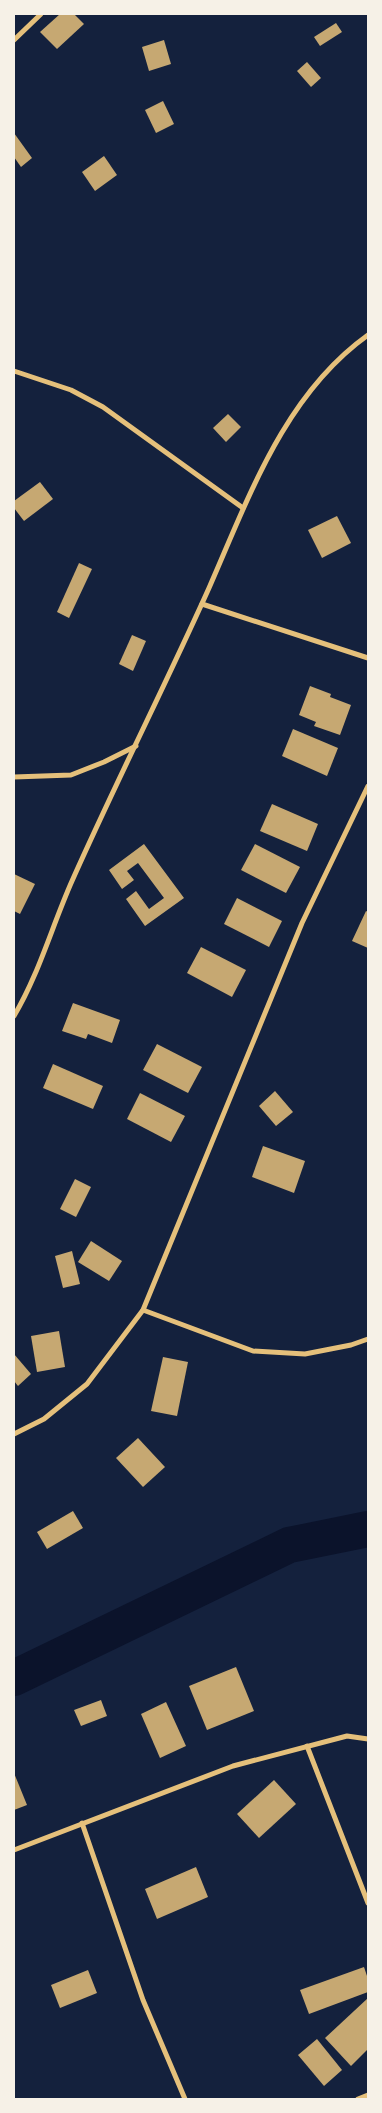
<svg xmlns="http://www.w3.org/2000/svg" width="382" height="2113" font-family="'PT Sans Narrow',sans-serif">
<style>
.lines{fill:none;stroke-linecap:round;stroke-linejoin:round}
.river{stroke:#0b132b;stroke-width:36}
.building{fill:#c6a872}
.minor{stroke:#e5c07b;stroke-width:5}
</style>
<rect width="100%" height="100%" fill="#14213d"/>
<g class="lines">
<polyline class="river" points="14,1678 289,1545 368,1529"/>
</g>
<g class="building">
<polygon points="60,14 74,14 84,24 57,49 40,32"/>
<polygon points="336,23 342,32 320,46 314,37"/>
<polygon points="164,40 171,64 149,71 142,47"/>
<polygon points="307,62 321,78 311,87 297,71"/>
<polygon points="163,101 174,124 156,133 145,110"/>
<polygon points="14,133 32,158 21,167 14,157"/>
<polygon points="104,156 117,175 95,191 82,172"/>
<polygon points="228,414 241,427 226,442 213,428"/>
<polygon points="40,482 53,499 24,521 14,508 14,501"/>
<polygon points="337,516 351,543 322,558 308,530"/>
<polygon points="79,563 92,569 69,618 57,612"/>
<polygon points="132,635 146,641 133,671 119,664"/>
<polygon points="310,686 331,694 330,697 351,705 340,735 314,726 316,722 299,715"/>
<polygon points="293,729 338,748 327,776 282,756"/>
<polygon points="272,804 318,824 307,851 260,831"/>
<polygon points="144,844 184,898 145,926 126,899 136,891 149,909 164,898 138,863 127,871 134,880 122,889 109,870"/>
<polygon points="255,844 300,867 286,893 241,870"/>
<polygon points="14,874 35,884 20,914 14,911"/>
<polygon points="237,898 282,921 269,947 224,924"/>
<polygon points="366,911 368,912 368,948 352,941"/>
<polygon points="201,947 246,970 232,997 187,973"/>
<polygon points="73,1003 120,1020 112,1043 88,1034 86,1039 62,1031"/>
<polygon points="157,1044 202,1067 188,1093 143,1070"/>
<polygon points="53,1064 103,1086 93,1109 43,1088"/>
<polygon points="275,1091 293,1112 276,1126 259,1106"/>
<polygon points="140,1093 185,1116 171,1142 127,1119"/>
<polygon points="263,1146 305,1161 294,1193 252,1177"/>
<polygon points="75,1179 91,1187 76,1217 60,1209"/>
<polygon points="91,1241 122,1261 109,1281 78,1262"/>
<polygon points="72,1251 80,1284 63,1288 55,1256"/>
<polygon points="59,1331 65,1367 37,1372 31,1336"/>
<polygon points="14,1354 31,1374 18,1386 14,1381"/>
<polygon points="163,1357 188,1362 177,1416 151,1411"/>
<polygon points="138,1438 165,1467 143,1487 116,1458"/>
<polygon points="73,1511 83,1528 47,1549 37,1532"/>
<polygon points="236,1667 254,1711 207,1730 189,1686"/>
<polygon points="101,1700 107,1716 81,1726 74,1710"/>
<polygon points="166,1702 186,1746 160,1758 141,1714"/>
<polygon points="14,1773 27,1805 14,1810"/>
<polygon points="274,1780 296,1804 259,1838 237,1814"/>
<polygon points="196,1867 208,1897 157,1919 145,1889"/>
<polygon points="364,1967 368,1979 368,1992 309,2014 300,1990"/>
<polygon points="88,1970 97,1993 60,2008 51,1985"/>
<polygon points="368,1998 368,2049 351,2066 325,2038"/>
<polygon points="317,2039 342,2070 324,2086 298,2055"/>
</g>
<g class="lines">
<g class="minor">
<polyline points="14,40 41,14"/>
<polyline points="14,371 71,390 103,407 243,508"/>
<polyline points="202,604 368,658"/>
<polyline points="14,777 71,775 104,762 136,746"/>
<path d="M14,1016C39,974 52,926 72,881C116,782 165,686 209,588C249,497 284,395 368,335"/>
<polyline points="143,1310 253,1351 305,1354 351,1345 368,1339"/>
<polyline points="14,1434 44,1419 87,1384 143,1310 302,923 368,786"/>
<polyline points="307,1746 368,1903"/>
<polyline points="82,1823 143,2000 185,2099"/>
<polyline points="14,1850 233,1766 347,1736 368,1739"/>
<polyline points="358,2099 368,2095"/>
</g>
</g>
<rect width="382" height="2113" fill="none" stroke="#f6f1e7" stroke-width="30"/>
</svg>
